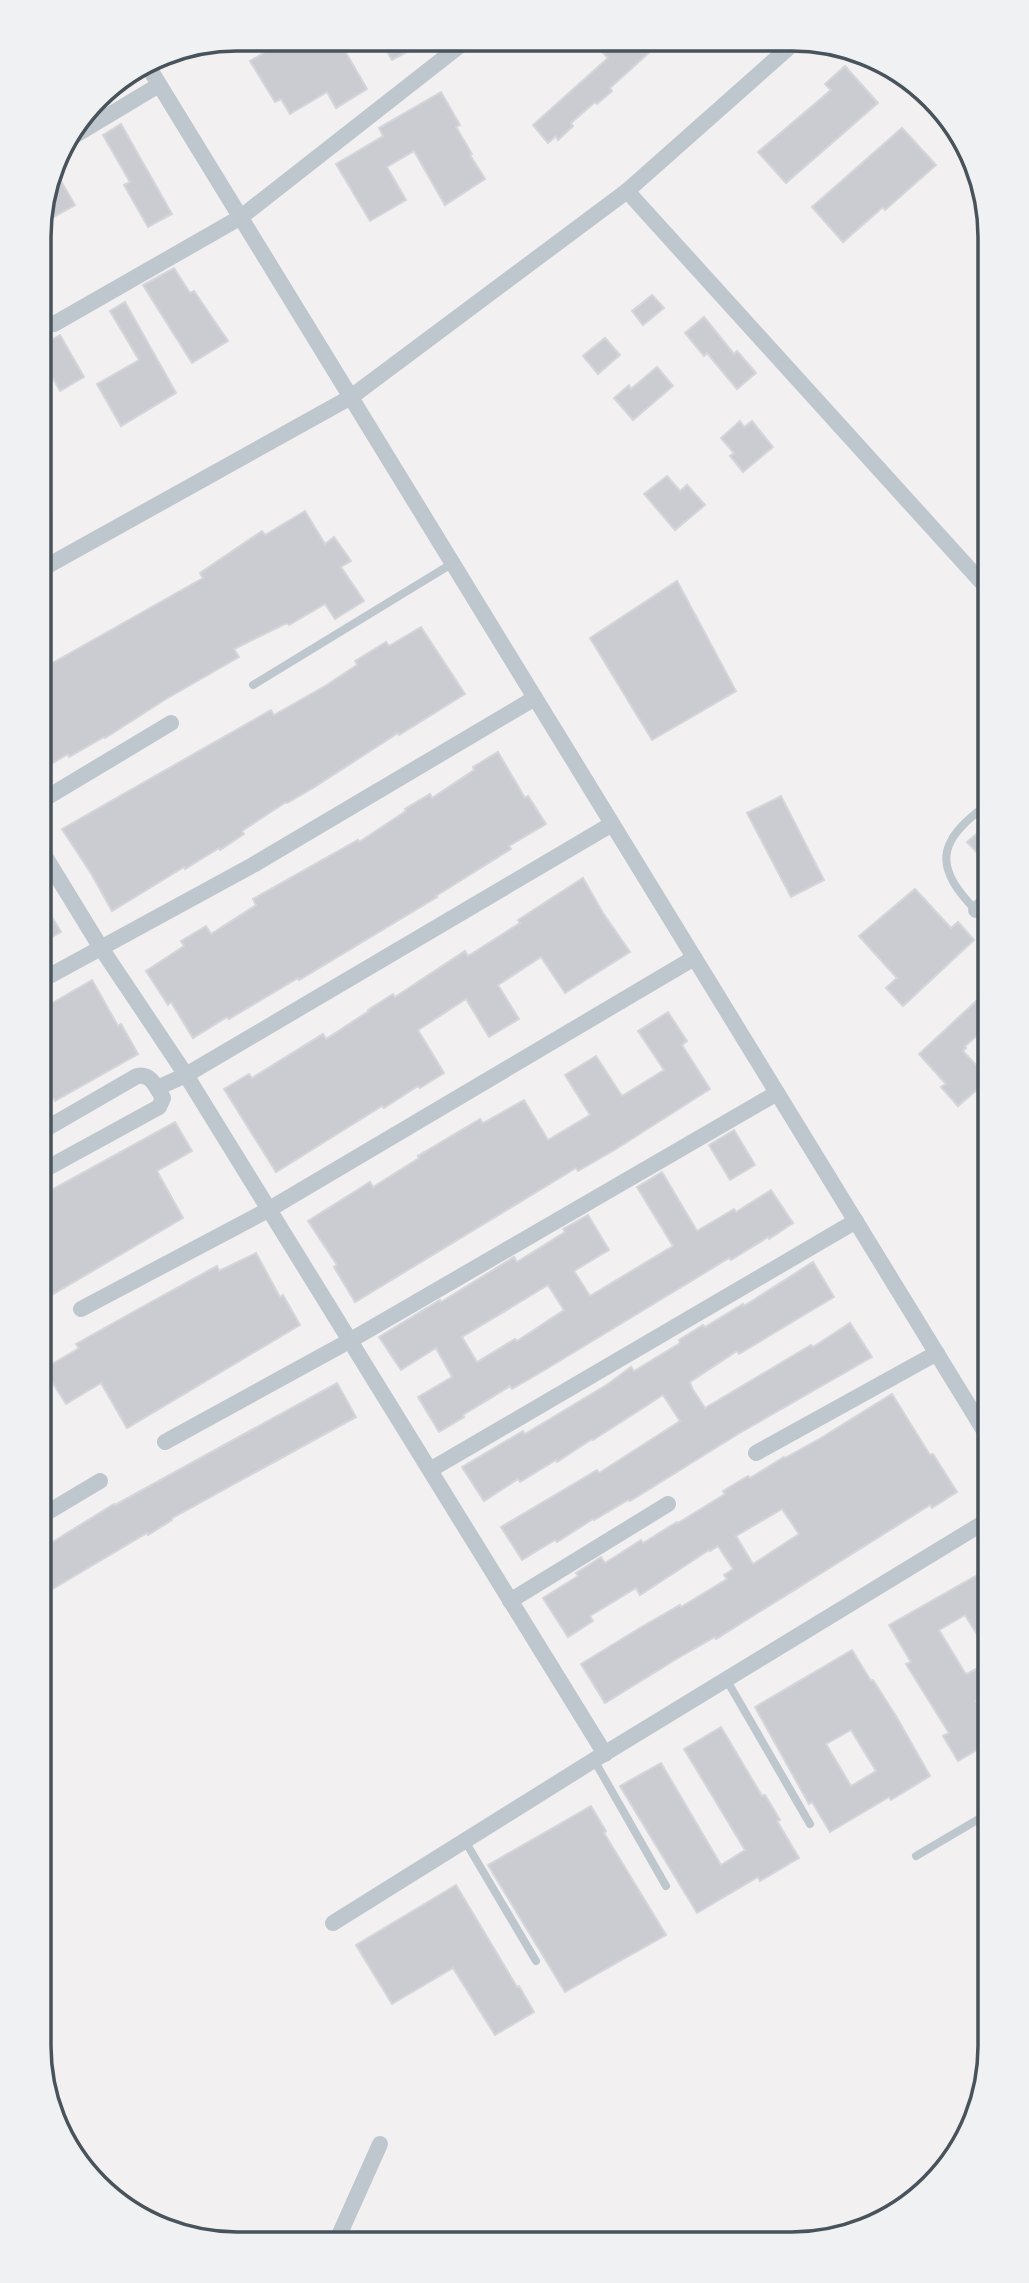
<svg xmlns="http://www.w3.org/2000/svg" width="1029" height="2283" font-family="'Noto Sans',sans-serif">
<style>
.building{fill:#caccd2;stroke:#d4d6db;stroke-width:2;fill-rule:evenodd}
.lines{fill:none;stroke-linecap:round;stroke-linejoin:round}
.service{stroke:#bec7ce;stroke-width:8}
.minor{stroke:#bec7ce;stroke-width:16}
.rim{fill:none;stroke:#48535c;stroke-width:3.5}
</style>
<rect width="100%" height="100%" fill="#f2f0f0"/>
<g class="building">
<polygon points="287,39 338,39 367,89 336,108 327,92 290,114 281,99 275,102 250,61"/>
<polygon points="380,39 386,39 429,40 392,60"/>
<polygon points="592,41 646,41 653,49 610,88 612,91 597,104 595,102 571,123 573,126 558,140 556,136 548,143 533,125 608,58"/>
<polygon points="845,66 878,103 786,183 758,152 831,90 825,84"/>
<polygon points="441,92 460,125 456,127 472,154 470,155 485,179 445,205 414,151 387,167 406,200 370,221 336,164 383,136 379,128"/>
<polygon points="121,124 172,214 148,227 124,185 130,182 103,135"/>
<polygon points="902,128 936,165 885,210 883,207 843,242 812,207"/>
<polygon points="54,169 75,205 39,225 39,223"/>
<polygon points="174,268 190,293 194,291 228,341 192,363 143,285"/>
<polygon points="652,295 664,308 643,325 632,311"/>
<polygon points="125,302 176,393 121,426 97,384 139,360 110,311"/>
<polygon points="704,317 734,354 737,351 756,373 737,389 707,353 704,356 685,333"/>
<polygon points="60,335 84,377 60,391 39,354 39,347"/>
<polygon points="605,338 620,355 598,374 583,356"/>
<polygon points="657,367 673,386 633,420 614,398 629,385 631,389"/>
<polygon points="740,421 744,427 752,421 773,447 743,472 730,456 734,453 721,438"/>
<polygon points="667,476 680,491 687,485 705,505 675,530 644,494"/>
<polygon points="305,511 325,544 334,537 351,561 341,567 364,601 335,619 325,604 289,625 287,623 234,649 239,657 166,699 105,738 104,737 69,757 68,754 41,770 40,670 203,578 200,573 262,531 265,535"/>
<polygon points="677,581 736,691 652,740 590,638"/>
<polygon points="421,627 465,694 399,735 398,733 313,788 287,803 286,802 242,831 244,834 220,850 219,848 185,869 184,867 112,911 92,875 62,829 271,710 274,715 325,686 357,665 355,661 386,642 389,646"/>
<polygon points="498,752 525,798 528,796 546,824 509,846 511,849 436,896 437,897 299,980 298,978 229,1019 227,1017 193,1038 171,1002 168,1005 146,971 184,946 181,941 206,926 211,934 256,905 253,899 358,840 359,842 406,811 405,809 430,794 432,798 474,770 473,767"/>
<polygon points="781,796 824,880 791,897 747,813"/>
<polygon points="986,826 986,862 967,842"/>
<polygon points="583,878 603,913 630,952 565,993 541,957 498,985 519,1019 489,1037 466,999 418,1030 444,1073 420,1088 418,1086 384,1108 382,1106 276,1172 224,1089 249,1074 252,1078 323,1034 326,1039 369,1011 368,1010 393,994 395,997 465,951 468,956 520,923 518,920"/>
<polygon points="915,889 951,928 958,922 974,940 903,1006 886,988 897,978 859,936"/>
<polygon points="41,899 61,932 41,943"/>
<polygon points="92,980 118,1026 121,1024 138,1054 55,1101 42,1079 42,1009"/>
<polygon points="986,992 987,1027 965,1046 966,1048 963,1051 987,1077 987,1081 958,1106 941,1087 946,1084 919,1054"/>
<polygon points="668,1012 687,1041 682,1045 710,1089 616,1149 578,1171 576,1168 355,1302 334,1267 337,1265 308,1221 370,1182 373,1187 419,1158 418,1156 480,1119 483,1123 524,1100 548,1140 590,1115 565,1075 596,1056 622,1096 664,1070 638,1031"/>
<polygon points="175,1122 192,1151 157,1171 183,1218 43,1300 42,1195"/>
<polygon points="734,1130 755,1165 730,1180 709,1145"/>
<path d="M662,1172L697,1231L734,1209L736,1212L771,1190L793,1223L769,1239L768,1237L731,1260L729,1258L548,1368L512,1389L510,1386L463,1415L464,1417L439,1432L418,1397L452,1377L436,1348L401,1370L379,1337L440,1300L441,1302L514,1257L517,1262L565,1232L563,1229L588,1215L609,1250L574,1271L590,1296L673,1246L637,1187ZM548,1285L564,1310L517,1341L515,1339L477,1362L462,1337Z"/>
<polygon points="256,1253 280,1297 283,1295 300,1325 127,1428 101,1383 66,1404 44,1369 79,1348 76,1344 142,1307 217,1266 219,1271"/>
<polygon points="813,1262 834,1297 739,1354 737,1351 690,1382 692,1388 705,1408 811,1345 813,1347 850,1323 872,1357 738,1434 630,1501 628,1500 594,1520 593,1519 557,1542 555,1540 522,1560 501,1527 597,1470 599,1473 680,1421 663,1395 593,1440 592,1439 557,1462 556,1460 520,1482 518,1479 484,1501 462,1467 523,1431 525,1434 608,1384 631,1367 634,1371 680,1343 679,1340 703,1325 705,1327 743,1304 744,1306"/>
<polygon points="337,1383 356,1417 172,1518 172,1520 148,1535 147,1533 44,1594 43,1548 114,1504 115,1505"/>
<path d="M892,1394L930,1455L933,1454L957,1492L932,1508L930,1505L716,1639L715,1637L678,1658L605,1703L581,1664L643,1626L680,1605L681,1607L727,1579L724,1575L733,1569L718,1546L710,1551L709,1550L640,1595L636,1588L590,1616L593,1621L568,1637L543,1598L578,1576L576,1573L601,1557L605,1563L641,1540L643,1543L677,1522L678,1523L725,1494L723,1491L748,1476L750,1478L784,1457L785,1458L821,1438ZM782,1509L799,1534L753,1564L736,1536Z"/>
<polygon points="988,1569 989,1654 965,1615 939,1630 965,1673 967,1674 989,1662 989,1694 976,1701 989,1724 989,1743 958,1761 943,1736 949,1733 906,1664 911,1662 889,1625"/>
<path d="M852,1650L871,1681L873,1680L896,1716L930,1776L891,1800L889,1797L830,1832L812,1802L809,1804L755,1707ZM851,1730L876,1771L851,1786L826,1744Z"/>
<polygon points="721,1727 762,1796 765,1795 780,1820 777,1821 799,1858 760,1881 758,1877 697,1913 620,1786 661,1763 721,1865 745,1850 684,1749"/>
<polygon points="591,1806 606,1831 604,1833 666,1935 565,1992 488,1865"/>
<polygon points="456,1885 517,1987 519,1986 534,2012 495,2035 453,1968 392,2004 356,1945"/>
</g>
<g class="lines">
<g class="service">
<polyline points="253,685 453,563"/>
<path d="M986,805C974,815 958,827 951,841C934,871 967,901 986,921"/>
<polyline points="726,1679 810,1824"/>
<polyline points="594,1760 666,1886"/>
<polyline points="465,1841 536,1961"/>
<polyline points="916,1856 989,1813"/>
</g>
<g class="minor">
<polyline points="146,63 988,1437"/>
<polyline points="64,142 159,85"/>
<polyline points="627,191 985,586"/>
<polyline points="54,324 241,217 467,40"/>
<polyline points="40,570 351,397 627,191 795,42"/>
<polyline points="41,801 171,723"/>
<polyline points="41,850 101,948 186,1075 605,1754"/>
<polyline points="976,910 986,901"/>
<polyline points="42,980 253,865 535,698"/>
<polyline points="157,1088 186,1075 612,824"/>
<path d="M42,1131L137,1076C151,1073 156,1087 163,1098L159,1107L42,1171"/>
<polyline points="81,1309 268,1210 694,958"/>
<polyline points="165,1442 351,1340 777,1093"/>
<polyline points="756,1453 937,1353"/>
<polyline points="430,1470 856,1221"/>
<polyline points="43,1515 100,1481"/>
<polyline points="510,1601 668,1504"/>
<polyline points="333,1923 594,1760 988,1520"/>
<polyline points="337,2240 380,2144"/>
</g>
</g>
<path d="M0 0H1029V2283H0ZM237 51H792A186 186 0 0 1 978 237V2046A186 186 0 0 1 792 2232H237A186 186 0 0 1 51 2046V237A186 186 0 0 1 237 51Z" fill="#f0f1f2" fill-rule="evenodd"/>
<path class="rim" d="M237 51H792A186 186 0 0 1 978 237V2046A186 186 0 0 1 792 2232H237A186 186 0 0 1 51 2046V237A186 186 0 0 1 237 51Z"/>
</svg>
